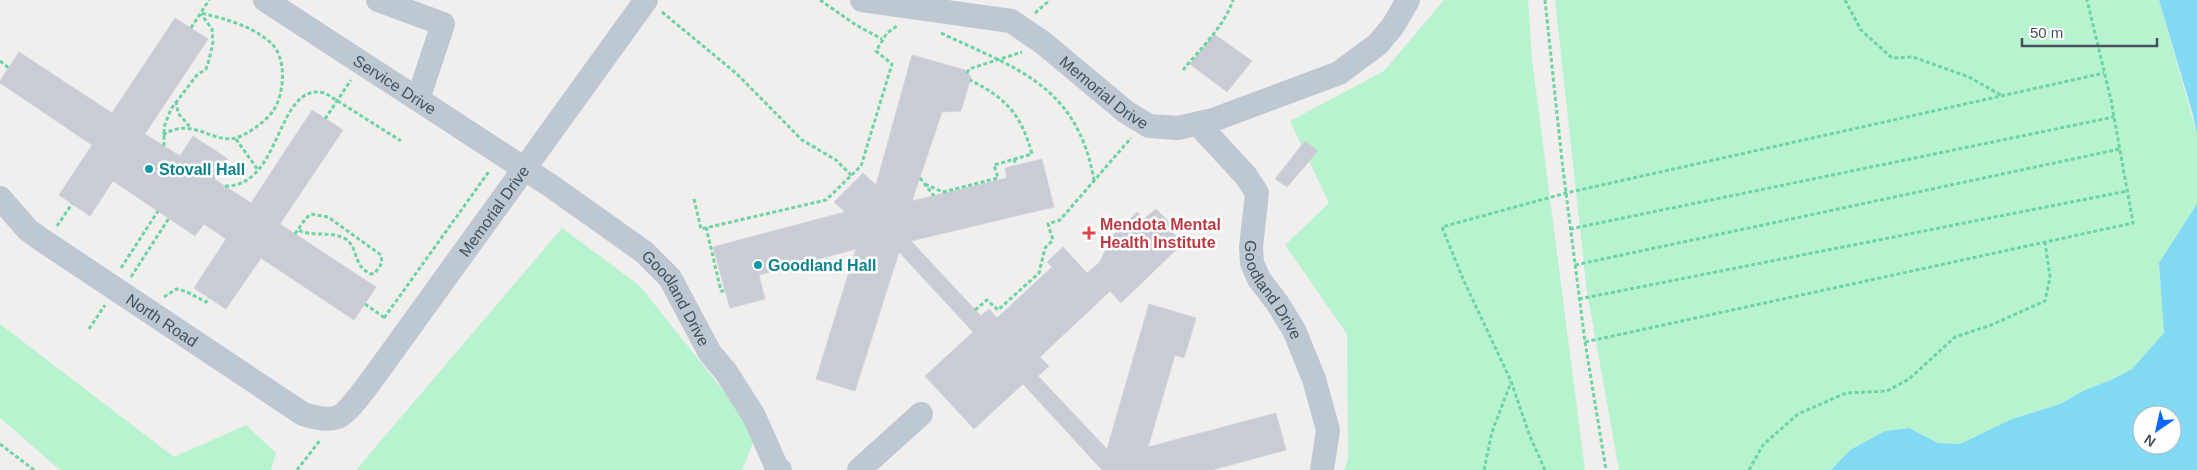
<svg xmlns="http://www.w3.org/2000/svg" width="2197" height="470" font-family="Arial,sans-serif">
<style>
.green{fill:#b8f3d0}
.water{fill:#81d9f4;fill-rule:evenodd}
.building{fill:#c9ccd4;stroke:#d1d4da}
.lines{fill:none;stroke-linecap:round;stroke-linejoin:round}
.path{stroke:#6dd4a3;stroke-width:3;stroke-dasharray:4 2.5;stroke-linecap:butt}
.minor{stroke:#bdc8d2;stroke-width:24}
.culture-dot{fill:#0f9aa8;stroke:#fff;stroke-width:2}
.health-dot{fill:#e0444e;stroke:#fff;stroke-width:2}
.labels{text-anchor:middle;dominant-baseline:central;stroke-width:5;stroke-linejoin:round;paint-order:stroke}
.street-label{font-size:16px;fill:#44515d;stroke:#fff}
.culture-label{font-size:16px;font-weight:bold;fill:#0d838f;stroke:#fff;text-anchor:start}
.health-label{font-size:16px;font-weight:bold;fill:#be3a42;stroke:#fff;text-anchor:start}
</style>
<rect width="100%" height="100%" fill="#f1eeee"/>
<g class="green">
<polygon points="1444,0 1528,0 1532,59 1585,470 1344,470 1348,459 1347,334 1285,245 1329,203 1290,121 1384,71"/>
<polygon points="1555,0 2159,0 2197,134 2197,204 2159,263 2164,333 2132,369 2111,380 2085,390 2060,404 2012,419 1960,444 1938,443 1909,428 1885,431 1850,450 1831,470 1619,470 1587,292"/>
<polygon points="562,228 640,286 757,433 742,470 356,470"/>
<polygon points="0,324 174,457 246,425 276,453 271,470 60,470 0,418"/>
</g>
<g class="water">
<polygon points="2159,0 2197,0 2197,134 2193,115"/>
<path d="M2197,204V470H1831L1850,450L1885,431L1909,428L1938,443L1960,444L2012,419L2060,404L2085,390L2111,380L2132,369L2164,333L2159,263ZM2142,415H2172V445H2142Z"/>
</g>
<g class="building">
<polygon points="175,18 208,39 145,134 180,156 193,136 228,159 214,179 251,203 312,110 343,130 280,224 376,287 354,320 261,258 226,309 194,288 226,239 204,224 195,236 113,181 90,216 59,195 92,145 0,83 0,81 19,52 112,113"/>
<polygon points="1214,34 1252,61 1227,92 1190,64"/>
<polygon points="912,55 965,70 971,77 961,111 942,112 912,201 1007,178 1005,168 1042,159 1054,207 911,241 981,316 989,309 997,318 1052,267 1047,262 1063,247 1087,273 1099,263 1108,246 1105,243 1137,212 1144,219 1156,209 1172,225 1168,228 1183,243 1121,303 1110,291 1040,357 1049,366 1038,376 1107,449 1149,304 1196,318 1184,358 1175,355 1148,447 1276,413 1286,450 1212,470 1102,470 1023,384 974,429 925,376 973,332 899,252 855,391 816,379 856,249 759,275 765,299 730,308 713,247 845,212 834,202 863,173 876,185"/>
<polygon points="1305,141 1318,151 1287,187 1275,179"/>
</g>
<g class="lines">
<g class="path">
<polyline points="820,0 856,25 882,39"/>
<polyline points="1545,0 1562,161 1585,342 2133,223 2111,100 2087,0"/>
<polyline points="1845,0 1861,30 1892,58 1913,57 1969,77 2001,95"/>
<polyline points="662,12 737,74 802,140 836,160 852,176"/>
<polyline points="1035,13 1050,0"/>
<polyline points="191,28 209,0"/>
<path d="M941,33C1017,69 1077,85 1094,180"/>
<polyline points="0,61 9,68"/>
<path d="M1183,70C1200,49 1224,27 1233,0"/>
<polyline points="967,73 969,69 1022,52"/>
<polyline points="176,101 178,113 190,127"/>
<polyline points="325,119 351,80"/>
<path d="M163,135C195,114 216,150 243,135C253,130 267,120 273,111C285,93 287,58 271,43C251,25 225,19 201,13"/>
<polyline points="236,139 258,170"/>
<polyline points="164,146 164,127 171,109 197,75 206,69 209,60 213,42 212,29 201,14"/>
<polyline points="1014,159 1016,165"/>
<polyline points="920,178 934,196"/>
<path d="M925,184L943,192L998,178L994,165L1032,154C1021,114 1006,98 970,80"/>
<path d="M225,186C283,187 275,81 325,93L401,141"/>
<polyline points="694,199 701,229 826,200 861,166 892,64 876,51 887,33 897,26"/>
<polyline points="57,226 72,204"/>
<polyline points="706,227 721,291 725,291"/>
<polyline points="1570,229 2114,117"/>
<path d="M295,234C300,227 304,219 311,214L328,217L381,255L382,263L375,273L371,274C351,265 360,247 344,238C329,231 312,237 298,230"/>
<polyline points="1575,265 2120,149"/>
<polyline points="121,268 158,211"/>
<polyline points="131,277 169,218"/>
<polyline points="164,297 176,289 185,291 206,302 209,298"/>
<polyline points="1579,299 2127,191"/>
<polyline points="365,304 385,318"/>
<polyline points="975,310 987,300 998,310 1039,273 1045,248 1053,240 1048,224 1060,220 1131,138"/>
<polyline points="384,318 490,170"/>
<polyline points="89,329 105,305"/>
<polyline points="1585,342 1606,470"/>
<polyline points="0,444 34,470"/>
<polyline points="297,470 321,439"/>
<polyline points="1484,470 1492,432 1511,382"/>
<polyline points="1545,470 1529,434 1511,381 1463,279 1442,227 1566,193 2104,73"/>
<polyline points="1749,470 1763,445 1798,414 1846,393 1887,391 1909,379 1955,337 1991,325 2045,301 2050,277 2045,242"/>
</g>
<g class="minor">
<path id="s1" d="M265,0L551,186L644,252L670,278L710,353L726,372L754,416L777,468L780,470"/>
<polyline points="378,0 443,24 418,99"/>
<path id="s2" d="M862,0L1011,21L1042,42L1126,112L1149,126L1178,128L1213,120L1339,73L1378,44L1393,26L1408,0"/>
<path id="s3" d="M1198,124L1246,176L1257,193L1251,247L1252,263L1259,279L1278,304L1294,330L1314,379L1328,430L1322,470"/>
<path id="s4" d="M0,198L28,230L42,240L303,414C313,417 323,420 335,418C347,416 368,384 376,374L646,0"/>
<polyline points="859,470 921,414"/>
</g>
</g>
<g class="culture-dot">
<circle cx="149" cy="169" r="5"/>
<circle cx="758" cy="265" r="5"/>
</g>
<path class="health-dot" d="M1086.5 225.5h5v5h5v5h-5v5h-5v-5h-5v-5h5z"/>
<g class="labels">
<g class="street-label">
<text stroke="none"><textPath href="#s1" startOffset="155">Service Drive</textPath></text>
<text stroke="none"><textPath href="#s2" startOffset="268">Memorial Drive</textPath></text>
<text stroke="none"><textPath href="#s4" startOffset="668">Memorial Drive</textPath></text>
<text stroke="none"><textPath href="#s3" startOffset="194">Goodland Drive</textPath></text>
<text stroke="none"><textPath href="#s1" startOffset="512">Goodland Drive</textPath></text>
<text stroke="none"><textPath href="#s4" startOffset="204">North Road</textPath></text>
</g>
<g class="culture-label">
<text x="159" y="169">Stovall Hall</text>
<text x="768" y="265">Goodland Hall</text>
</g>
<g class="health-label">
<text x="1100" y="224">Mendota Mental<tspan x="1100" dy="18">Health Institute</tspan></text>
</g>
</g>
<g transform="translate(2157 430) rotate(214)"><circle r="24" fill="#ffffff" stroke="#b4b9be"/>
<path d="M0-4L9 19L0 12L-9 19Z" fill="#0969f0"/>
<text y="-8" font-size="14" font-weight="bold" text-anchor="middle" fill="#44515d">N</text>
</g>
<path d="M2022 38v8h135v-8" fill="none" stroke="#44515d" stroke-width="2.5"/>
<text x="2030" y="38" font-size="15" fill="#44515d" stroke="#ffffff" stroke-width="4" paint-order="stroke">50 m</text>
</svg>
